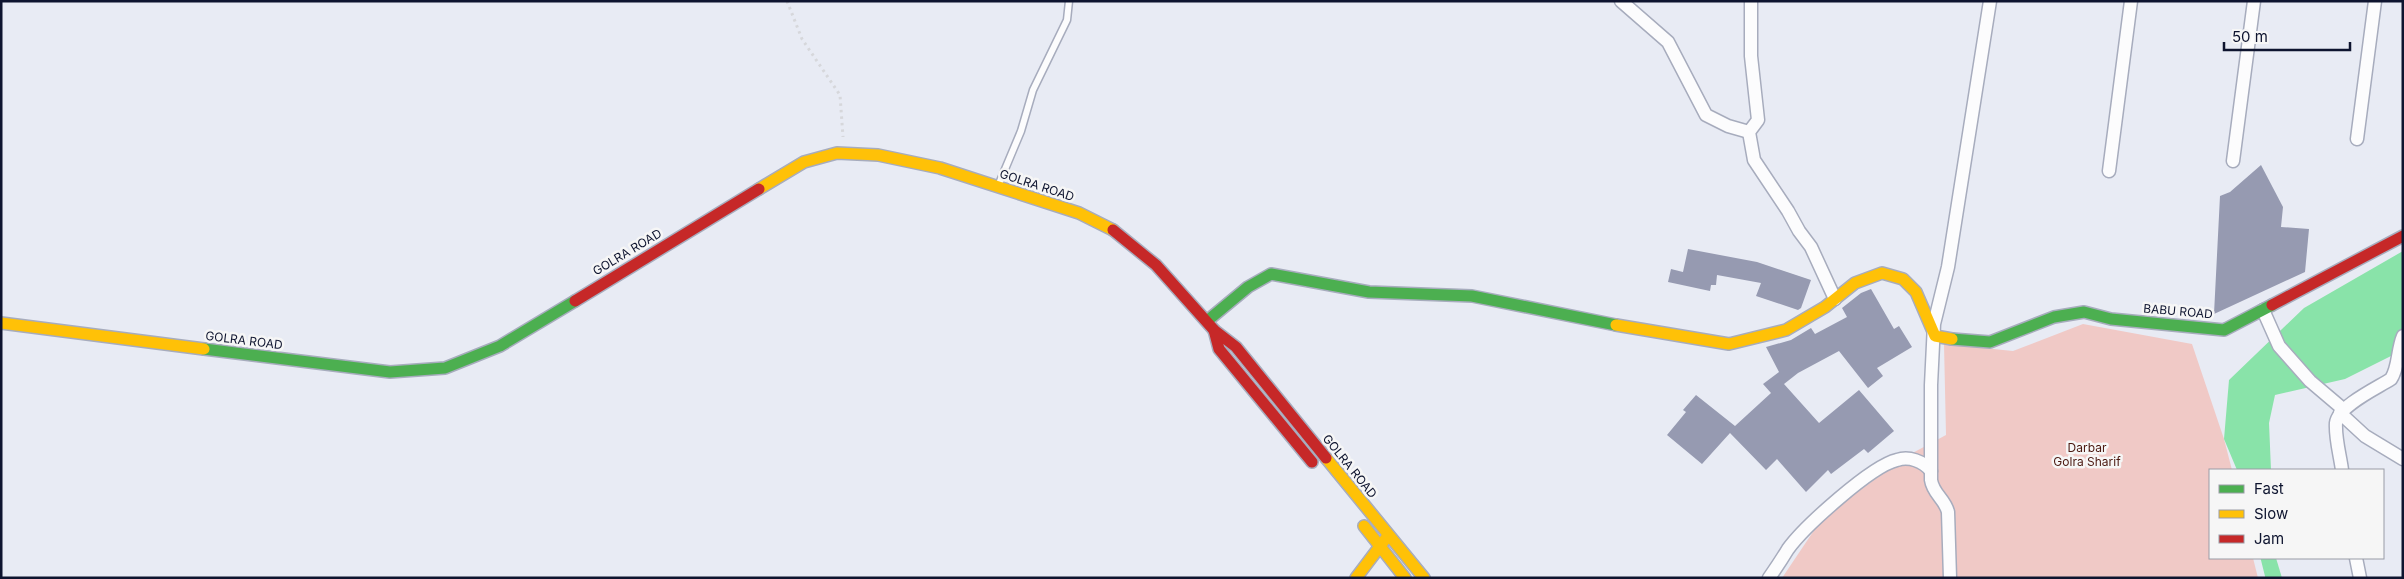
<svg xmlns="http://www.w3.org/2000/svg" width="2404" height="579" font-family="Inter,sans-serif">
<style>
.green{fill:#f0c9c6}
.water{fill:#89e3a9}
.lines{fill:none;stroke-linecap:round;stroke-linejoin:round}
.stream{stroke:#89e3a9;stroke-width:5}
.building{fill:#969ab1}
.lane-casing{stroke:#a7acbd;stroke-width:9}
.street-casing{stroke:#a7acbd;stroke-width:15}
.fast-casing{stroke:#a7acbd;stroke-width:14}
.slow-casing{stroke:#a7acbd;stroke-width:14}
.jam-casing{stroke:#a7acbd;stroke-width:14}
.path{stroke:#d6d7db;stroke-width:3;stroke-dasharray:2.5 4;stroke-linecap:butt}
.lane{stroke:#fcfcfd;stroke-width:6}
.street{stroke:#fcfcfd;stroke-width:12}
.fast{stroke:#4caf50;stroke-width:11}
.slow{stroke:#ffc107;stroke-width:11}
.jam{stroke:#c62828;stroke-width:11}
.labels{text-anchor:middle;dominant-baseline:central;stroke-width:5;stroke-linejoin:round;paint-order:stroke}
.street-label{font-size:12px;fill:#0e142f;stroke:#f6f6f6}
.park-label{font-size:12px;fill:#4a170f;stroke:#f6f6f6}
</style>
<rect width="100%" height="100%" fill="#e8ebf4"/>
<polygon class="green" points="2083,324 2192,344 2224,439 2232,470 2210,470 2210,558 2253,558 2258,578 1782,578 1823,517 1907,456 1946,435 1944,344 2013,351"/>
<g class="water">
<polygon points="2403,251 2403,350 2345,379 2275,395 2269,423 2271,470 2237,470 2224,439 2229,380 2304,308"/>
<polygon points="2263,558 2276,558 2282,578 2268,578"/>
</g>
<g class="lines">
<polyline class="stream" points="2263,558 2268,578"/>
</g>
<g class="building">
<polygon points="2261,165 2283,207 2281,227 2309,229 2305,272 2214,314 2220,196 2230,192"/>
<polygon points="1688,249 1757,262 1811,280 1801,308 1798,310 1756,296 1761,283 1717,275 1716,285 1711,285 1710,291 1668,282 1671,269 1683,272"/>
<polygon points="1871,289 1894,329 1899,326 1912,347 1877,368 1883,376 1868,388 1839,351 1798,373 1784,384 1819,423 1859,390 1894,431 1868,453 1864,449 1831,474 1828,470 1806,492 1777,459 1766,470 1730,433 1702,464 1667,435 1686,412 1683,410 1696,395 1735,426 1771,393 1763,384 1779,372 1766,347 1791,340 1811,328 1815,334 1847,317 1842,308 1861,293"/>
</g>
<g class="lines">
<g class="lane-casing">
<polyline id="lane" points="998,186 1021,131 1033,90 1067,20 1069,1"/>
</g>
<g class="street-casing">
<g id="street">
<polyline points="1621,1 1668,42 1706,115 1728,126 1749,132"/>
<polyline points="1751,1 1751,56 1758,120 1749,132 1754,160 1788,211 1799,231 1811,247 1835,299"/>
<polyline points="2357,139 2375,1"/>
<polyline points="2233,161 2254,1"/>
<polyline points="2109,171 2131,1"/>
<polyline points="2263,310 2279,346 2310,381 2343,409"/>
<polyline points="2340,413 2365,436 2403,459"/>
<path d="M2342,470C2340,455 2335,438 2336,423C2338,406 2377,388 2391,379C2399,367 2397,350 2403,336"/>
<polyline points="2356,558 2360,578"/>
<path d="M1769,578C1776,568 1782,559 1788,549C1804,527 1871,466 1897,460C1909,456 1923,461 1931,471"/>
<path d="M1950,578L1948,512C1945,499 1933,494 1931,480V385L1934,324L1948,267L1990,1"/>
</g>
</g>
<g class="fast-casing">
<g id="fast">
<polyline points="1207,321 1248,287 1271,274 1369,292 1472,296 1616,325"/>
<polyline points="1952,339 1990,342 2054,317 2084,312 2111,319 2224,330 2272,305"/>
<polyline points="204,349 390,372 445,368 500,346 575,301"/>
</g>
</g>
<g class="slow-casing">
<g id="slow">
<polyline points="759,189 804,162 837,153 878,155 940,168 1079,213 1113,230"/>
<polyline points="1,323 204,349"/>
<polyline points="1616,325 1729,344 1786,330 1825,307 1855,283 1882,273 1903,279 1916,292 1935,336 1952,339"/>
<polyline points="1326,458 1424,578"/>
<polyline points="1364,526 1405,578"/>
<polyline points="1356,578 1387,537"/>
</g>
</g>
<g class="jam-casing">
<g id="jam">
<polyline points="1113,230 1156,265 1214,330 1236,347 1326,458"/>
<polyline points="575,301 759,189"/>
<polyline points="2272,305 2403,236"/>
<polyline points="1214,330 1219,349 1312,462"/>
</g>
</g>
<polyline class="path" points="787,1 802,39 840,95 843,137"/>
<use href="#lane" class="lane"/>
<use href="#street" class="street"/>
<use href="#fast" class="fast"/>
<use href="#slow" class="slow"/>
<use href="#jam" class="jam"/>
</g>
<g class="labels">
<g class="street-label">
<text transform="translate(1037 185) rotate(18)">GOLRA ROAD</text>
<text transform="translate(627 252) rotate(-31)">GOLRA ROAD</text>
<text transform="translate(2178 311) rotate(5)">BABU ROAD</text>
<text transform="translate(244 340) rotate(7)">GOLRA ROAD</text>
<text transform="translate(1350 466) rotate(51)">GOLRA ROAD</text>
</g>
<g class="park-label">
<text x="2087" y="447">Darbar<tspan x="2087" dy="14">Golra Sharif</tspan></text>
</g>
</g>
<rect width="2404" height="579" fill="none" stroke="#0e142f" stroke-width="5"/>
<rect x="2209" y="469" width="175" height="90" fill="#f6f6f6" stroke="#999ca6"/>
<rect x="2219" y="485" width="25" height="8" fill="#4caf50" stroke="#999ca6"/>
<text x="2254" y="494" font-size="15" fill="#0e142f">Fast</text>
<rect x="2219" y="510" width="25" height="8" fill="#ffc107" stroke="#999ca6"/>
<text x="2254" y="519" font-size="15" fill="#0e142f">Slow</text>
<rect x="2219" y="535" width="25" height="8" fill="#c62828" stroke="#999ca6"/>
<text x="2254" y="544" font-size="15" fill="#0e142f">Jam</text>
<path d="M2224 42v8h126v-8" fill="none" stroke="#0e142f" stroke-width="2.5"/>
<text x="2232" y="42" font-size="15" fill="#0e142f" stroke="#f6f6f6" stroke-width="4" paint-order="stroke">50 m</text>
</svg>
